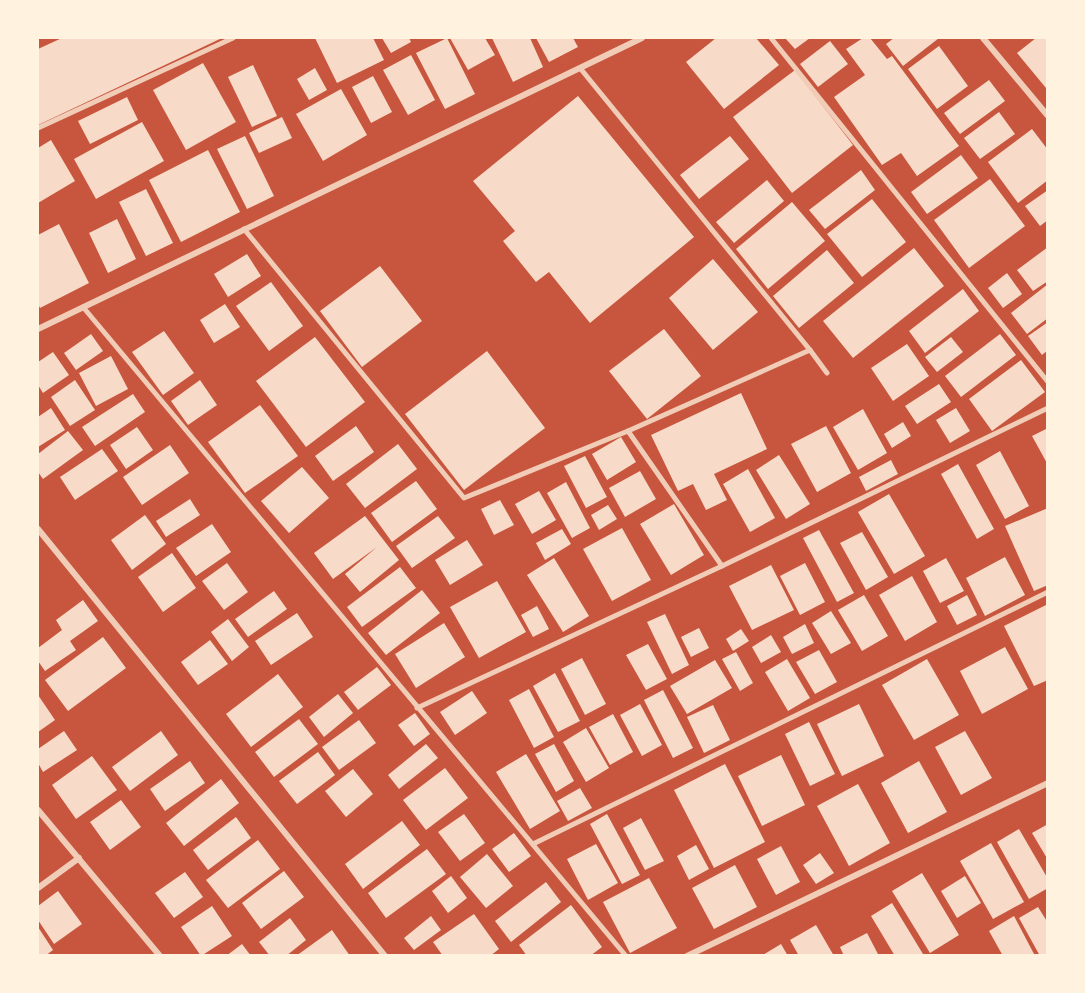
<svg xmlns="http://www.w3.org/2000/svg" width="1085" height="993" font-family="'DejaVu Sans',sans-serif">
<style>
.building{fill:#f7dbc8}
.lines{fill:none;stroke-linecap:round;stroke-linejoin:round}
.pedestrian{stroke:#f1ccb7;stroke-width:5}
.minor{stroke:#f1ccb7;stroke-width:6}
</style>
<rect width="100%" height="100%" fill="#c8553d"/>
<g class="building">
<polygon points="62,38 222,38 38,125 38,49"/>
<polygon points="315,38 373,38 384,60 337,83"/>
<polygon points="382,38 409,38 411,42 391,53"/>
<polygon points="447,38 475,94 445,109 416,53"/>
<polygon points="450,38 485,38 495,55 468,70"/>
<polygon points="492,38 530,38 543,67 513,82"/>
<polygon points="536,38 573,38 578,47 549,62"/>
<polygon points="716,38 756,38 779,65 724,109 686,62"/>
<polygon points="785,38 810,38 795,49"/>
<polygon points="863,38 870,38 887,59 892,56 959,146 917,176 901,153 882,165 834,97 865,75 846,49"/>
<polygon points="894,38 939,38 903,66 886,44"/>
<polygon points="1036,38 1048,38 1048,87 1046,88 1017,53"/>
<polygon points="830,41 848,64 818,87 800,64"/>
<polygon points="939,46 968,86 937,109 908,69"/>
<polygon points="411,55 435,100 408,115 383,70"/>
<polygon points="203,63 236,122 186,150 153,90"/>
<polygon points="253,65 277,116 252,127 228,77"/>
<polygon points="315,68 327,90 309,100 297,79"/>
<polygon points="795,70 853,145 792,193 733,117"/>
<polygon points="373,76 392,112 371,123 352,87"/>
<polygon points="989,80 1005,101 960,134 944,113"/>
<polygon points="341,89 367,135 323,161 296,114"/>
<polygon points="578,96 694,237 590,323 549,272 536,282 503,241 515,231 473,181"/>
<polygon points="127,97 138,120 90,144 78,121"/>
<polygon points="999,112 1015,134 980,159 964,138"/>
<polygon points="282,117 292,138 259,153 249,133"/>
<polygon points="142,122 164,161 96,199 74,159"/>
<polygon points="1032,129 1048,150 1048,180 1018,203 988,162"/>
<polygon points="245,136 274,196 247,209 217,149"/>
<polygon points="730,136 749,159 699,199 680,175"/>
<polygon points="51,140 75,181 38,203 38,148"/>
<polygon points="208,150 240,212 181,242 149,180"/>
<polygon points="961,155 978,178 927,214 911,192"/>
<polygon points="861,170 875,190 825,229 809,210"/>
<polygon points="990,179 1025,226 969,268 934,220"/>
<polygon points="767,180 784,201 734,243 716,222"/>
<polygon points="146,189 173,243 146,256 119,202"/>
<polygon points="1048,190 1048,220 1040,226 1025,206"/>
<polygon points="872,199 906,242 862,277 827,234"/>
<polygon points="792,202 825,241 768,289 736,249"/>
<polygon points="117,219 136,259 108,273 89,233"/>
<polygon points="59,224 89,283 40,308 38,304 38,235"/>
<polygon points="1048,247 1048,281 1033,291 1017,270"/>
<polygon points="914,248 944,286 853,358 823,321"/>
<polygon points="827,250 854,283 799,328 773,296"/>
<polygon points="247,254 261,276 228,297 214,274"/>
<polygon points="713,259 758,312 713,350 669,298"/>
<polygon points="380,266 422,321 362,367 320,311"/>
<polygon points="1007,273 1022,294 1003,308 988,288"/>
<polygon points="271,282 303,326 269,351 236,306"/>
<polygon points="1048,284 1048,318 1027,334 1011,313"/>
<polygon points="963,289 979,311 925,353 909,331"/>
<polygon points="225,304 240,327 214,343 200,320"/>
<polygon points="1048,322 1048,350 1042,355 1028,336"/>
<polygon points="664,329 701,376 647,419 609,371"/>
<polygon points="164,331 194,373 163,395 132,352"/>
<polygon points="91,334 103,351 76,370 64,353"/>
<polygon points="1000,334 1016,355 961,397 945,376"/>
<polygon points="315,337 365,402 306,447 256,381"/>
<polygon points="951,337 963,352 937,372 925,357"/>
<polygon points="907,344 929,376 893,401 871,368"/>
<polygon points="487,351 545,428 464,490 405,414"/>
<polygon points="53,352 69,375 43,393 38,385 38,362"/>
<polygon points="111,356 128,389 96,406 79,373"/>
<polygon points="1021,360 1045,392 992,431 969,399"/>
<polygon points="75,380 95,410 70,426 51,397"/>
<polygon points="200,380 217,405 188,425 171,401"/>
<polygon points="939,384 951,402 917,424 905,406"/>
<polygon points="741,393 767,449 714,474 727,500 706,510 693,484 678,491 651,435"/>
<polygon points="133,394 145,412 95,446 82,427"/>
<polygon points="260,405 298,456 245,493 208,442"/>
<polygon points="51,408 65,430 38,447 38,417"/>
<polygon points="956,408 970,431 950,443 936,420"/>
<polygon points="863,409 887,453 858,470 833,427"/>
<polygon points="903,422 911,436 892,448 884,434"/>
<polygon points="356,426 374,452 333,481 315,456"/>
<polygon points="826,426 851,473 817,492 791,444"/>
<polygon points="137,427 153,450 126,469 110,445"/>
<polygon points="1048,428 1048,465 1032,436"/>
<polygon points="68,431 83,450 43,479 38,472 38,454"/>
<polygon points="621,437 636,462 607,480 592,454"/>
<polygon points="398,444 417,469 365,508 346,484"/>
<polygon points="170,445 189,473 142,505 123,477"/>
<polygon points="102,449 118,471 75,500 60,477"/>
<polygon points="1000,451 1029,506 1005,519 976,465"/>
<polygon points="779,455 810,504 786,519 756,470"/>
<polygon points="585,456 607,497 586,508 564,466"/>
<polygon points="891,460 898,474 866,491 859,477"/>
<polygon points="958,464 994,529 977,539 941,474"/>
<polygon points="302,467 329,498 289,533 261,501"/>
<polygon points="748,469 775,518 750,532 723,484"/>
<polygon points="640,471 656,499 625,517 609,488"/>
<polygon points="416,481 437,509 392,542 371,513"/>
<polygon points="566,482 590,528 572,538 547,493"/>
<polygon points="539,491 556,520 532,534 515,504"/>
<polygon points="889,494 925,556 894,574 858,512"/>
<polygon points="190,499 200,515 166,537 156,521"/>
<polygon points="500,500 514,525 494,535 481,509"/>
<polygon points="674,504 704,555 671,575 640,524"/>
<polygon points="608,505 617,519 599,530 591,515"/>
<polygon points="1048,508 1048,585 1034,591 1005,526"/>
<polygon points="145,515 166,544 132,570 111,540"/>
<polygon points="365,516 399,560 360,592 345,574 377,547 333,579 314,553"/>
<polygon points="438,516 455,538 412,568 396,546"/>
<polygon points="212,524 231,552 196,576 176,548"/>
<polygon points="622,528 651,580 612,601 583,549"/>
<polygon points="562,529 571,544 545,560 536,543"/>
<polygon points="819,530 854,593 837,602 803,538"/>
<polygon points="862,532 888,577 866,590 840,543"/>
<polygon points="467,540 483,565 450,585 435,560"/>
<polygon points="172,553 196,588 163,612 138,577"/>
<polygon points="1005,557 1025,595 985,616 966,578"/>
<polygon points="554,558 589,616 563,632 527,575"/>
<polygon points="946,558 964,591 940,603 923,571"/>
<polygon points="227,563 248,592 224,610 202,581"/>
<polygon points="805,563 825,602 800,615 780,576"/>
<polygon points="771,565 794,610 752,630 729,586"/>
<polygon points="400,567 416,588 362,627 347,607"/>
<polygon points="912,576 937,622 905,641 879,595"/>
<polygon points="497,581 526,632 479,658 450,607"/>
<polygon points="422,590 440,613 386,655 368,633"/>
<polygon points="274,591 287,609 248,637 235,619"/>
<polygon points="864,595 888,636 862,651 838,610"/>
<polygon points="967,595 977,615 957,625 947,606"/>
<polygon points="83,600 98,621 70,641 76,650 45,671 38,661 38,648 62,630 56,620"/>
<polygon points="1048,604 1048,680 1034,686 1004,626"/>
<polygon points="537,606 549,629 533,637 521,615"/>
<polygon points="831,611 851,643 831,654 812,623"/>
<polygon points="297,613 313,637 271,665 255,641"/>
<polygon points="665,614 689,665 672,674 647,622"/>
<polygon points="228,619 249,647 232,661 211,632"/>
<polygon points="444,623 465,657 416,688 395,654"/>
<polygon points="805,624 814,643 792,654 783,637"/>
<polygon points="699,628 709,648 691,657 681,637"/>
<polygon points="741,629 749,641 733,651 726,639"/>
<polygon points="771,635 781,652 761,663 752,647"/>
<polygon points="103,637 126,668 68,711 45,680"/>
<polygon points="210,640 228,664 198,685 181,662"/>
<polygon points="648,644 667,679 646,690 626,655"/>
<polygon points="1005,647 1028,689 982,714 960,671"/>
<polygon points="819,650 837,682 815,694 796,662"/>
<polygon points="736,652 753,683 740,691 722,659"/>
<polygon points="582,658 606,704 585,715 561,669"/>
<polygon points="787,659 810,698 788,711 765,672"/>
<polygon points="927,659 959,715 914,740 882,685"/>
<polygon points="715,660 732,688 687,714 670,686"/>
<polygon points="377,667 391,685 358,710 344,692"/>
<polygon points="555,673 580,721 558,732 533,686"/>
<polygon points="278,674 303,707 251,747 226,714"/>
<polygon points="529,689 554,737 534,748 509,700"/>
<polygon points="663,690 693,748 673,758 644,700"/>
<polygon points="472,691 487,713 455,735 440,712"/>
<polygon points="338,694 353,713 324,737 309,717"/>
<polygon points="38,695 55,720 38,732"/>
<polygon points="640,704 662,745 642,756 620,715"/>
<polygon points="859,704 884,756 842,776 817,724"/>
<polygon points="713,705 730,740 704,753 687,717"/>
<polygon points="415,713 430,734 414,746 398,725"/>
<polygon points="613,714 633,752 610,765 589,727"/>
<polygon points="299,719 318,744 274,777 255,752"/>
<polygon points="359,720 376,743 339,770 322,747"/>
<polygon points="809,722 835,774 810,786 785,734"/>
<polygon points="586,728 609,768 586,782 563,742"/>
<polygon points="64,731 77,750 43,772 38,763 38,749"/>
<polygon points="161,731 178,755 130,791 112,767"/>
<polygon points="965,731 992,778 961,795 935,747"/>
<polygon points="426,744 438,758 399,789 388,775"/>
<polygon points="554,744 574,781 556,792 535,754"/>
<polygon points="318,752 335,775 297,804 279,781"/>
<polygon points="526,754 560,811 530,829 496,772"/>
<polygon points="781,755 805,805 762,826 738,776"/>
<polygon points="92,756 117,790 76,819 52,785"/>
<polygon points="190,761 205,783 165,811 150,789"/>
<polygon points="919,761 947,812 908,833 881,783"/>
<polygon points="725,764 765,842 714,868 674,790"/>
<polygon points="445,768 468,798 426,830 403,800"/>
<polygon points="353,769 373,794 346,817 325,791"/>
<polygon points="221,779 239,803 184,846 166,823"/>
<polygon points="858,784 890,843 849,866 817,806"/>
<polygon points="580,788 592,808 568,821 557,801"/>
<polygon points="121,800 141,827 110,850 90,822"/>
<polygon points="464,814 485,843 460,861 438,832"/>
<polygon points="607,814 640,875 622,884 590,824"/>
<polygon points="236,817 251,838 208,870 193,850"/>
<polygon points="641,818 664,861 645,870 623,828"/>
<polygon points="402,821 420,845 363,889 345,864"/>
<polygon points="1048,824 1048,860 1032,833"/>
<polygon points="1019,829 1048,879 1048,888 1029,899 997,842"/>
<polygon points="514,833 531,856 509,872 492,849"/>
<polygon points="258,840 280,869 228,908 206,880"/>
<polygon points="991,843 1024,902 993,919 960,861"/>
<polygon points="596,844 618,883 588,900 567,859"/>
<polygon points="696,845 709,869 689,880 677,856"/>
<polygon points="781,846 800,882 776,895 757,859"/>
<polygon points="427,849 446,874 386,918 368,893"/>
<polygon points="820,853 834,873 816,884 803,865"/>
<polygon points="487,854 513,886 486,908 460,877"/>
<polygon points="735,865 757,907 714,929 692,888"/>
<polygon points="284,871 304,897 261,929 242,903"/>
<polygon points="185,872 203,897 174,918 155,893"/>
<polygon points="922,873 959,935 930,953 892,891"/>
<polygon points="451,876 467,898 448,913 432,891"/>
<polygon points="965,876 981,903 957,918 941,891"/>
<polygon points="649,878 677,928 630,953 603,902"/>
<polygon points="546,882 561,902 511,942 495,921"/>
<polygon points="58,891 82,924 54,944 38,920 38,906"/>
<polygon points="892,903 923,954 920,956 895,956 871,916"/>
<polygon points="571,905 602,947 590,956 527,956 519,945"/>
<polygon points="212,906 232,936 201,956 181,927"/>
<polygon points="1038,907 1048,923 1048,956 1040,956 1019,918"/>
<polygon points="474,914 499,949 490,956 443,956 433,942"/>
<polygon points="431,916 441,930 414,950 404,938"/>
<polygon points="1014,916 1034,954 1031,956 1003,956 989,931"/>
<polygon points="290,918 306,940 286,956 270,956 259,942"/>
<polygon points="816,925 834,956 799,956 790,940"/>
<polygon points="38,927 53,950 45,956 38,956"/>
<polygon points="332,930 350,956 296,956"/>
<polygon points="867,933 879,956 844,956 840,947"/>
<polygon points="242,944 251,956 226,956"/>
<polygon points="781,944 788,956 761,956"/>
</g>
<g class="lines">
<g class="pedestrian">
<polyline points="771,38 1048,382"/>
<polyline points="580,68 810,350 628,431"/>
<polyline points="38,128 233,38"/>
<polyline points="244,229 464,498 628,431 722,566"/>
<polyline points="83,307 626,956"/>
<polyline points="810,350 827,373"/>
<polyline points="417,708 722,566 1048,408"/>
<polyline points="533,844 1048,592"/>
</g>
<g class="minor">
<polyline points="983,38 1048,116"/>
<polyline points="38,329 642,38"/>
<polyline points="38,529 385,956"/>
<polyline points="38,810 160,956"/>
<polyline points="38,888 79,858"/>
<polyline points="687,956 1048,783"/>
</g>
</g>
<rect width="1085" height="993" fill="none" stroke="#fff3e0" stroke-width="78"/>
</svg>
